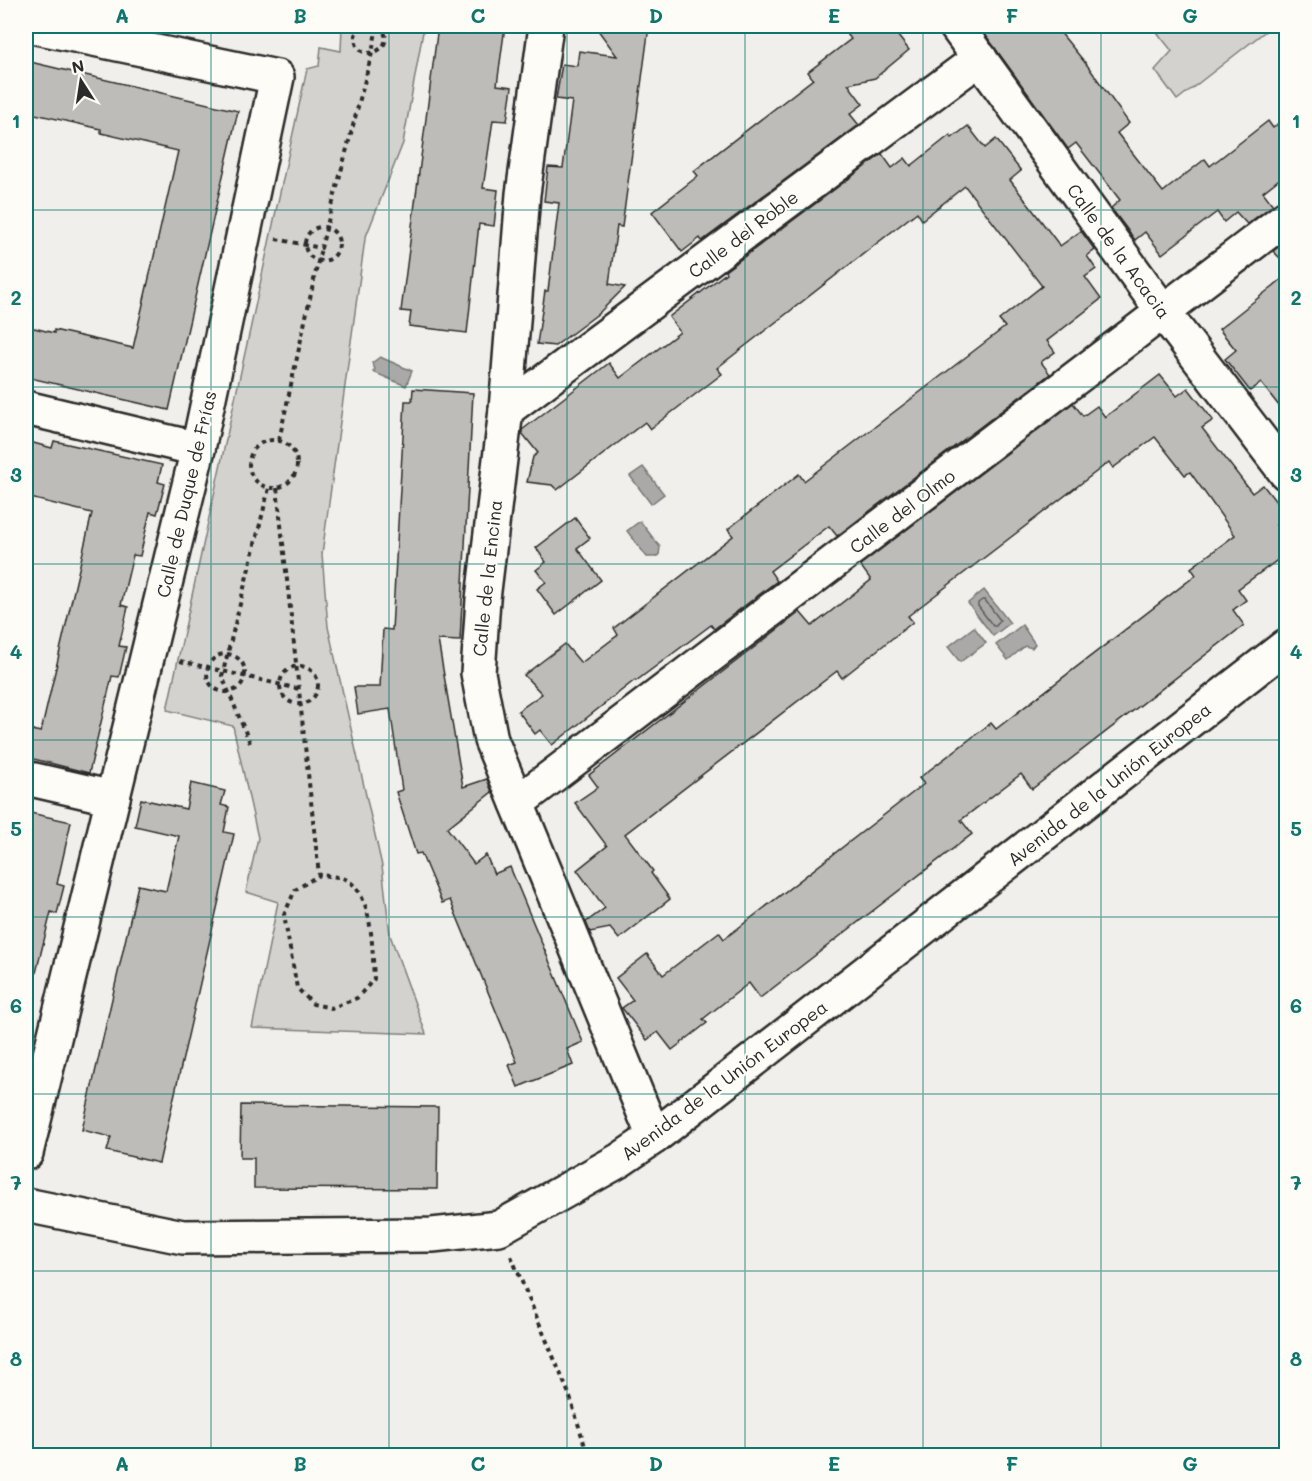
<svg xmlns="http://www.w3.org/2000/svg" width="1312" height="1481" font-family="Mali,sans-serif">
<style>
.green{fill:#d3d2cf;stroke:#7f7e7d;stroke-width:1.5}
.water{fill:#aaa9a7;stroke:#777775;stroke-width:1.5}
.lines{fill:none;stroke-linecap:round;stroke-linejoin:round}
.shore{stroke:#5e5d5d;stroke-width:1.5}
.building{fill:#bdbcb8;stroke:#2b2b2b;stroke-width:1.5}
.minor-casing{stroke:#2b2b2b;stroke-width:38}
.path{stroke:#2b2b2b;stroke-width:4;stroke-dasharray:4.5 4.5;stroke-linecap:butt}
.minor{stroke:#fdfcf7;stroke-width:33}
.grid{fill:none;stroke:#0f766e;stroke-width:1.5;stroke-opacity:0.55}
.labels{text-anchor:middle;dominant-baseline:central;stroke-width:4.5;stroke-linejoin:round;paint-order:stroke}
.street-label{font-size:18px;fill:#2b2b2b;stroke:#fdfcf7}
.neatline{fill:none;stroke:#0f766e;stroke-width:2}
.grid-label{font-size:20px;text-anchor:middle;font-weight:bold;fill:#0f766e}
</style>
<rect width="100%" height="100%" fill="#f0efeb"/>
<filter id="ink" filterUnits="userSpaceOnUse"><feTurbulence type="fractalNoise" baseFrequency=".0167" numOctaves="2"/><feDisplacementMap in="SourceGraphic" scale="12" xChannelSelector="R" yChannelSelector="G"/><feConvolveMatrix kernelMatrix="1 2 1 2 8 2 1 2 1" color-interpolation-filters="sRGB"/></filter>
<g filter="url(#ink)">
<g class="green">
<polygon points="342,26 424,26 403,143 365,239 322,554 328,627 382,866 390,935 426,1034 252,1028 278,902 246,892 258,838 233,726 167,710 307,69 319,66 321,47 341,51"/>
<polygon points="1152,26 1272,26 1177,100 1155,70 1172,51"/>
</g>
<g class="water">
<polygon points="380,357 412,371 406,386 373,372 375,369 372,363"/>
<polygon points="643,467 664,494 651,504 630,476"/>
<polygon points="640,521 660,547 659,555 655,557 647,557 627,531"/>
<polygon points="984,590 1010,623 993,636 968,603"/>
<polygon points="1022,625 1035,644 1032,648 1025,646 1008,660 996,645"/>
<polygon points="974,627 986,643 960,662 948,647"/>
</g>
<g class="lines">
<polygon class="shore" points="982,600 985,600 1000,620 996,626 993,626 978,606 978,603"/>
</g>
<g class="building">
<polygon points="438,26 505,26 497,85 512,87 507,121 493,120 483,188 498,190 494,226 479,224 467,333 409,326 411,312 401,311"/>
<polygon points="595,26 649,26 622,227 617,226 609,284 625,287 599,313 555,346 537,344 545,291 548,291 559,203 544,201 548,167 563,168 572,101 556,99 562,64 577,66 579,51 617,56"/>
<polygon points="841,26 890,26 909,50 875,78 848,84 863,104 850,114 859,125 702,241 700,238 682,252 652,212 698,176 694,171 813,79 808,72 851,39"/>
<polygon points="979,26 1055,26 1087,65 1129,123 1117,133 1163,192 1205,159 1210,166 1268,121 1273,128 1287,117 1287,173 1263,192 1273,205 1247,224 1236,212 1224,222 1217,212 1162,254 1145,232 1135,240 1111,208 1120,200 1076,143 1068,149"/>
<polygon points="26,61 238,111 169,410 26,377 26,326 54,333 54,330 133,348 178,151 101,133 101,129 26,112"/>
<polygon points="968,126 985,148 996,139 1021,171 1010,180 1060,246 1081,231 1095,250 1087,256 1096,269 1085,277 1101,299 1047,341 1055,352 1041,362 1050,374 837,536 829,526 770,571 777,581 714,629 711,625 636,681 635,680 552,745 540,730 535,734 518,711 542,694 524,675 565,644 581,663 618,635 614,628 733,536 728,529 799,474 804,481 1005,327 999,320 1042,286 965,186 922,220 917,212 717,368 722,374 650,429 645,422 557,490 552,485 527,482 533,457 538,453 522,433 522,430 609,363 620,378 680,332 669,317 726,273 725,271 882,154 892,168 905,158 911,166 950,135 952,138"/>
<polygon points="1287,241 1287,265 1273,251"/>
<polygon points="1287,275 1287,416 1261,383 1250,391 1225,359 1236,350 1219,329"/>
<polygon points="1160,375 1177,396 1188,388 1213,420 1202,428 1252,493 1263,485 1287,516 1276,525 1287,539 1287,553 1238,589 1246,600 1233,610 1244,625 1032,789 1021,774 961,820 972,834 760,998 749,983 703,1019 707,1023 672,1050 658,1032 647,1040 622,1008 633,1000 616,978 647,954 663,975 719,932 724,939 924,784 919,778 991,723 996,729 1196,575 1191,568 1235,535 1190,472 1185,475 1155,437 1113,468 1109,462 908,616 913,622 842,678 837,671 625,834 653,871 651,873 670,899 619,939 610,928 590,932 586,922 605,908 577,870 607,846 575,803 598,787 589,775 800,612 812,626 871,580 860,565 1073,403 1083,416 1097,406 1105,417"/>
<polygon points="413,389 473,393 460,641 438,640 463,787 487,779 492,792 447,828 474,864 486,855 494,874 510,867 583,1042 567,1049 573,1065 518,1087 509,1065 517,1062 450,900 442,903 421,853 416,854 396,792 402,790 390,709 358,714 354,687 380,687 383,629 392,630 405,401 412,401"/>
<polygon points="26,441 52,448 54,441 162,465 158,482 165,484 157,514 150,512 140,556 133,555 121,605 128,607 119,646 126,647 119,677 112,676 89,773 26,757 26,729 41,732 92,513 26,497"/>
<polygon points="575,518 590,538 577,548 601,580 556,615 537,589 546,582 536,570 546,562 536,548"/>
<polygon points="191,783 225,791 221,805 229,807 224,832 234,834 159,1163 107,1151 111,1137 82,1130 138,885 166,891 179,836 135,826 141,799 186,809"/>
<polygon points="26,812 71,822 57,884 64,886 57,914 51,912 35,977 26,976"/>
<polygon points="241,1105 438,1107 437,1189 254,1188 254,1158 240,1158"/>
</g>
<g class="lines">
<g class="minor-casing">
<g id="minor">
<polyline points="546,26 523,194 506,410 483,599 478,673 491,740 654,1137"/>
<polyline points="956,26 1164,313 1286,473"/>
<polyline points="26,408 198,449"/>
<polyline points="506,410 980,58"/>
<polyline points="26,778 113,798"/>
<polyline points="517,803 1286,218"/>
<polyline points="26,1153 198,449 277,77 31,26"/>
<polyline points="26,1205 183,1237 432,1235 499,1228 620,1160 654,1137 1286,646"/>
</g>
</g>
<g class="path">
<path d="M362,26L355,35C354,69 403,48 379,26"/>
<circle cx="322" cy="244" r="17"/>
<polyline points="276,239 321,248 372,53 377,26"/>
<circle cx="273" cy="464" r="24"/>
<polyline points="279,440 321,248"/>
<path d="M277,488L319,875L295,890L284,915L297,988L313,1004L332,1008L357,998L374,979C372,951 374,896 347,880C340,876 327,876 319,875"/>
<circle cx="226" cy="673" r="19"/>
<polyline points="180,661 299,689"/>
<circle cx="299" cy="685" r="19"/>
<polyline points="250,743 222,676 269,488"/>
<polyline points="511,1256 569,1394 588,1456"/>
</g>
<use href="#minor" class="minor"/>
</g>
</g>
<path class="grid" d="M211,26V1456M389,26V1456M567,26V1456M745,26V1456M923,26V1456M1101,26V1456M26,210H1286M26,387H1286M26,564H1286M26,740H1286M26,917H1286M26,1094H1286M26,1271H1286"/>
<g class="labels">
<g class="street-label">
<text transform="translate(743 234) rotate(-37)">Calle del Roble</text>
<text transform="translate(1119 251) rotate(54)">Calle de la Acacia</text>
<text transform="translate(186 494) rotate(-77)">Calle de Duque de Frías</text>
<text transform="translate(902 511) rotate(-37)">Calle del Olmo</text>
<text transform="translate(487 578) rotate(-84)">Calle de la Encina</text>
<text transform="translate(1109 784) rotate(-38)">Avenida de la Unión Europea</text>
<text transform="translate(724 1080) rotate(-37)">Avenida de la Unión Europea</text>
</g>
</g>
<rect width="1312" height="1481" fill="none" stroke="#fdfcf7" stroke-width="66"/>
<g transform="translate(81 81) rotate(348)" stroke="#fdfcf7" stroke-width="4.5" paint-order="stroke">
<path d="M0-4.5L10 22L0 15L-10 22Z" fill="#2b2b2b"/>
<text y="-9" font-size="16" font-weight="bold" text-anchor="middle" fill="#2b2b2b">N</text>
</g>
<rect x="33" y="33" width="1246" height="1415" class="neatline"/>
<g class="grid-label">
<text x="122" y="23">A</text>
<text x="300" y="23">B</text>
<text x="478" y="23">C</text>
<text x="656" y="23">D</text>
<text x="834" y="23">E</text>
<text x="1012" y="23">F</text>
<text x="1190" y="23">G</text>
<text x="16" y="128">1</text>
<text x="1296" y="128">1</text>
<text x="16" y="305">2</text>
<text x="1296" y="305">2</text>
<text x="16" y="482">3</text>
<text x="1296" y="482">3</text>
<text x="16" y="659">4</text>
<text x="1296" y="659">4</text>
<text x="16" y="836">5</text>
<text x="1296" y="836">5</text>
<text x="16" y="1013">6</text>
<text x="1296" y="1013">6</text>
<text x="16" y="1190">7</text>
<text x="1296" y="1190">7</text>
<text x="16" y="1366">8</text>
<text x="1296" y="1366">8</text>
<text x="122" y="1471">A</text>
<text x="300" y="1471">B</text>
<text x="478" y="1471">C</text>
<text x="656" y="1471">D</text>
<text x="834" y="1471">E</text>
<text x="1012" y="1471">F</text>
<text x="1190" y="1471">G</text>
</g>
</svg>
